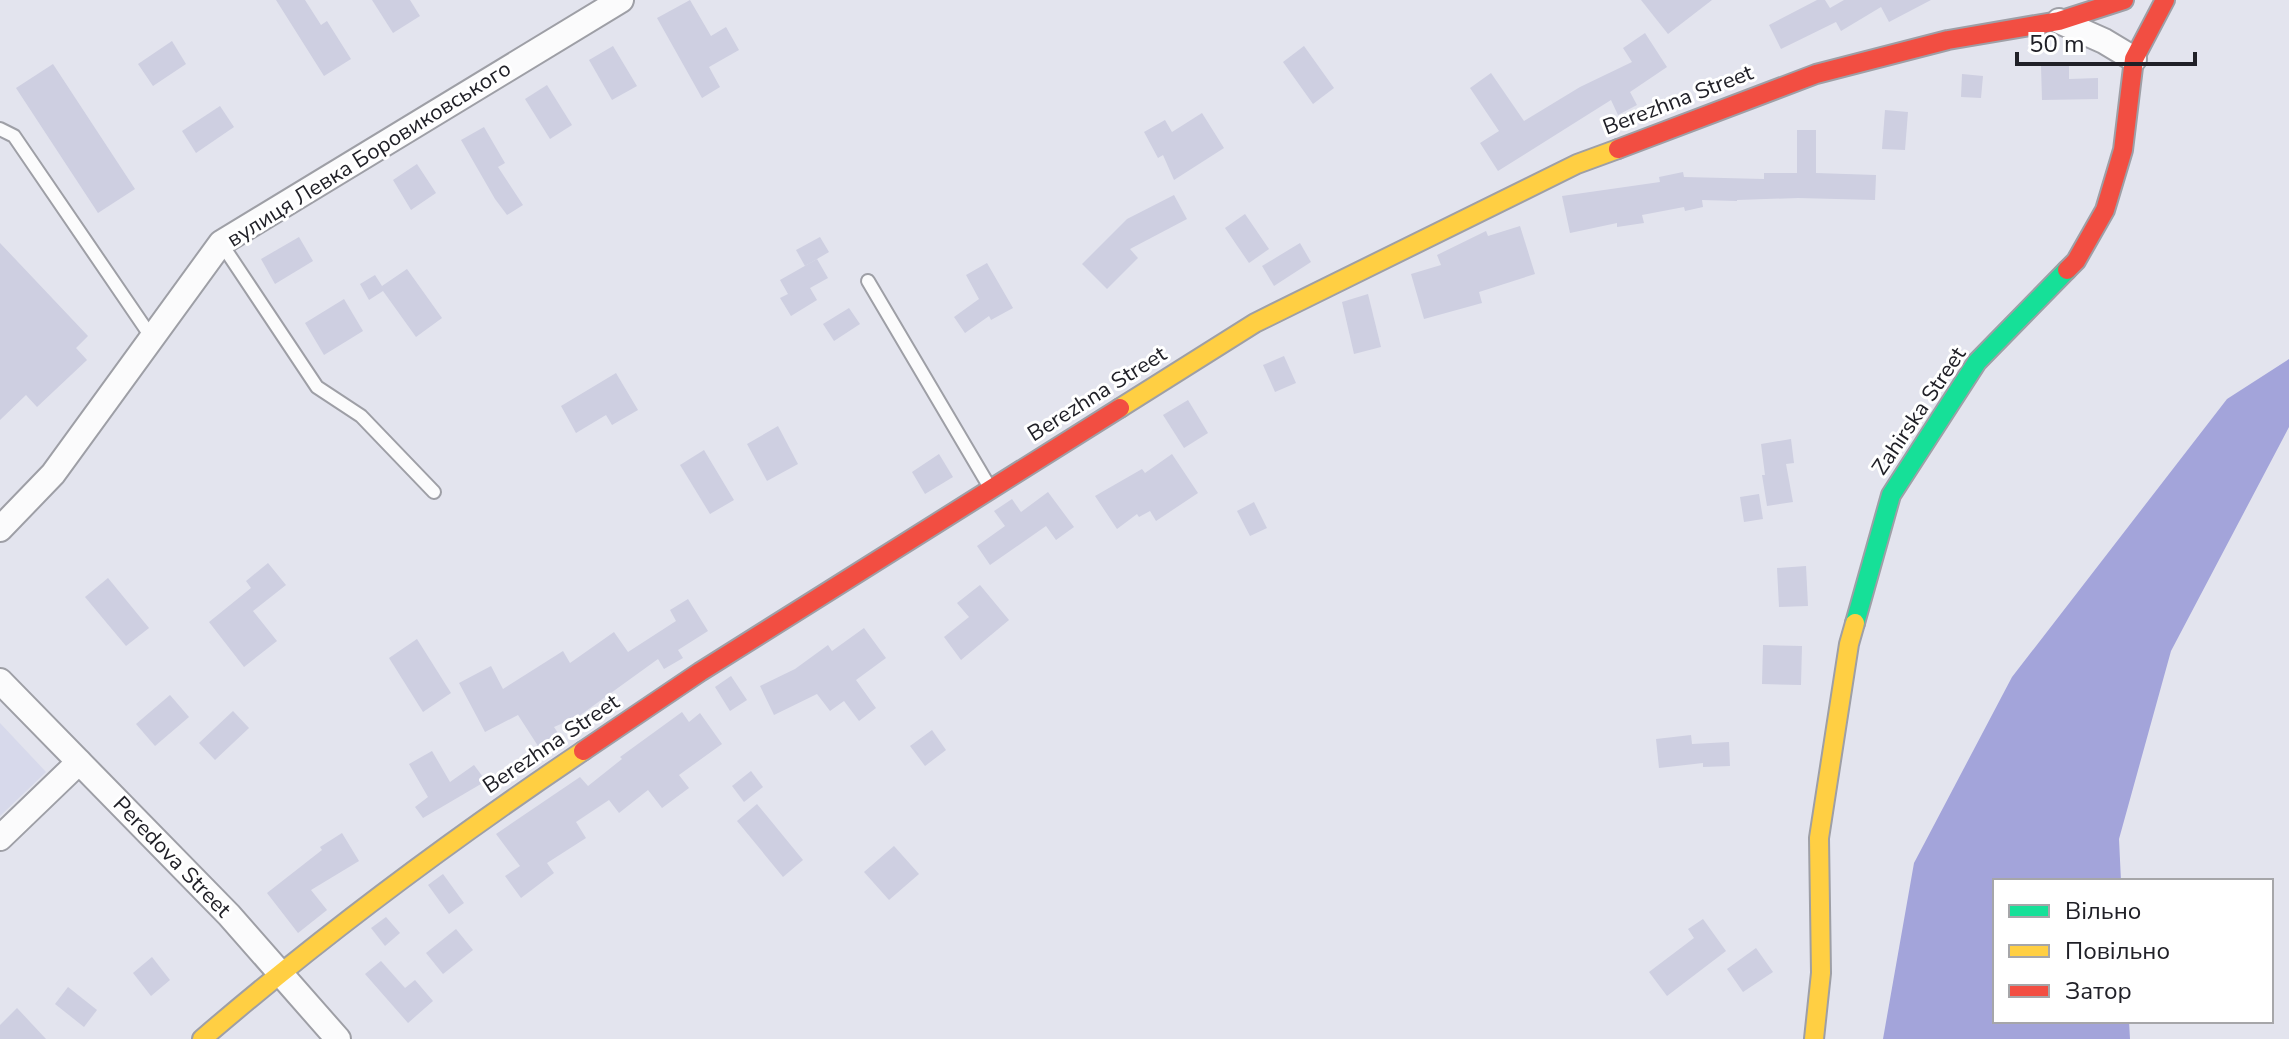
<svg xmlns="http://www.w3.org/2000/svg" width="2289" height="1039" font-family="'Nunito Sans',sans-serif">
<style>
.built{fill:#d7d9eb}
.water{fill:#a3a4da}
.building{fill:#cecfe1}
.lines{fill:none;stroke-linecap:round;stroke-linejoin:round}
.lane-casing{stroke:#9e9fa6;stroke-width:16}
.street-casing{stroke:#9e9fa6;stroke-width:28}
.fast-casing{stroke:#9e9fa6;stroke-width:22}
.slow-casing{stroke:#9e9fa6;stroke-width:22}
.jam-casing{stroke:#9e9fa6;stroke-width:22}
.lane{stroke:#fbfbfc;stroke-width:12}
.street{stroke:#fbfbfc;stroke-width:24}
.fast{stroke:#16e098;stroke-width:18}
.slow{stroke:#ffcf43;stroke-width:18}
.jam{stroke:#f24e42;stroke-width:18}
.labels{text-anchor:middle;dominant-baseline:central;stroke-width:6;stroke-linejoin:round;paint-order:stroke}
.street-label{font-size:22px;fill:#202027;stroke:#fff}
</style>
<rect width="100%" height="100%" fill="#e3e4ee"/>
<polygon class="built" points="0,723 46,772 0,816"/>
<polygon class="water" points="2289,359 2289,427 2171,651 2119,839 2121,881 1995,881 1995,1021 2129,1021 2130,1039 1883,1039 1914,863 2012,677 2227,399"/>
<g class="building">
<polygon points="276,0 305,0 321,25 327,21 351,59 324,76"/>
<polygon points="372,0 410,0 420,16 393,33"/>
<polygon points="690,0 711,36 726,27 739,50 709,67 720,87 702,98 657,18"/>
<polygon points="1641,0 1712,0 1668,34"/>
<polygon points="1817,0 1825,0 1830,8 1844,0 1931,0 1889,22 1881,7 1841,31 1836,22 1781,49 1769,25"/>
<polygon points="1645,33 1667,67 1630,92 1637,105 1618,115 1611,100 1498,171 1480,143 1499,131 1470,88 1491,73 1524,121 1580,87 1632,62 1623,48"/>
<polygon points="172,41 186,64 153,86 138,64"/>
<polygon points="613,46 637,86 612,100 589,60"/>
<polygon points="1304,46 1334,88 1313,104 1283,62"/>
<polygon points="53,64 135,189 98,213 16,88"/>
<polygon points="2069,65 2069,79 2098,78 2098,99 2042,100 2041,66"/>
<polygon points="1962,74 1983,76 1981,98 1961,97"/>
<polygon points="547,85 572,125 550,139 525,99"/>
<polygon points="220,106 234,127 196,153 182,131"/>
<polygon points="1885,110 1908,112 1905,150 1882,149"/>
<polygon points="1202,113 1224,148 1174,180 1163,155 1158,158 1144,132 1165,120 1172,132"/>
<polygon points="484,127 505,163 498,167 523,205 507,215 495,199 461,140"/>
<polygon points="1797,130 1816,130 1816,173 1876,175 1875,200 1798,198 1737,200 1737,201 1702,200 1703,207 1685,211 1684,207 1642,215 1644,223 1617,227 1617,223 1570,233 1562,196 1660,182 1659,177 1683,172 1684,177 1764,179 1764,173 1797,173"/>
<polygon points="417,164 436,193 411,210 393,180"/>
<polygon points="1174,195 1187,219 1130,249 1138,258 1107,289 1082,264 1127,219"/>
<polygon points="1245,214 1269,249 1249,263 1225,228"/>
<polygon points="1520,226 1535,274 1479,292 1482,303 1424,319 1411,274 1441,265 1437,255 1486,231 1488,236"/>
<polygon points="299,237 313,261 275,284 261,259"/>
<polygon points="820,237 829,252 805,266 796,250"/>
<polygon points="0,243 88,336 76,348 87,360 37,407 26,395 0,420"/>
<polygon points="1300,243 1311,262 1274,286 1262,266"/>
<polygon points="817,259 828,278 810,288 817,300 791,316 780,298 788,294 780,280"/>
<polygon points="987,263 1013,308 991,320 989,316 965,333 954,317 979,299 966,275"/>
<polygon points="407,269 442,318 416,337 383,291 369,300 360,284 375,275 382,286"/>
<polygon points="1368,294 1381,347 1354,354 1342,302"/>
<polygon points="344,299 363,331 324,355 305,323"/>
<polygon points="849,308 860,324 834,341 823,324"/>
<polygon points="1284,356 1296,383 1275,392 1263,365"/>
<polygon points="616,373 638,410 612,425 606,415 576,433 561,406"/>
<polygon points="1188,400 1208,433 1184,448 1163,415"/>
<polygon points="778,426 798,464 767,481 747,444"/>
<polygon points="1791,439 1794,463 1786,464 1793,502 1767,506 1762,475 1765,475 1761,444"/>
<polygon points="704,450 734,500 710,514 680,465"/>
<polygon points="939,454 953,477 925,494 912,472"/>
<polygon points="1172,454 1198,493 1156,521 1150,511 1139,517 1137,514 1117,529 1095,496 1142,469 1145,473"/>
<polygon points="1048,492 1074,527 1056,540 1046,526 990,565 977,546 1005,526 994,511 1012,499 1021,512"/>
<polygon points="1759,494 1763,519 1744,522 1740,497"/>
<polygon points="1254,502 1267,528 1250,536 1237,511"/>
<polygon points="268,563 286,585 253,611 277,641 244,667 209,622 251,588 246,581"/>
<polygon points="1806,566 1808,606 1779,607 1777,568"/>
<polygon points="108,578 149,628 126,646 85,597"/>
<polygon points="980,585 1009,620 961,660 944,637 969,617 957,603"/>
<polygon points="688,599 708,631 678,650 683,658 664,669 658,659 579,716 554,727 558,733 538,746 518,715 485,732 459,683 491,666 503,689 563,651 570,663 614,632 628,652 676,621 670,610"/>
<polygon points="864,628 886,658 856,680 876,708 859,721 844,701 830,711 817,694 774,715 760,686 795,669 828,645 832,651"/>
<polygon points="417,639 451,693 423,712 389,658"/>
<polygon points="1763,645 1802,646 1801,685 1762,684"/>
<polygon points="731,676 747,700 730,711 715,687"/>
<polygon points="170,695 189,717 155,746 136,724"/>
<polygon points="233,711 249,728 215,760 199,743"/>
<polygon points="682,712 689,722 700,713 722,744 679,775 689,788 662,808 648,790 619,813 609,800 576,822 586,838 547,863 554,873 521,898 505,876 520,866 496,834 580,777 588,786 622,759 620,757"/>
<polygon points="932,730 946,750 925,766 910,746"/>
<polygon points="1691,735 1692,744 1729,742 1730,766 1703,767 1703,763 1659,768 1656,739"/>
<polygon points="432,751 450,782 474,765 486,781 423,818 415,807 428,797 409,764"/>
<polygon points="751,771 763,787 744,802 732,786"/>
<polygon points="757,804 803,860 783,877 737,821"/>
<polygon points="342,833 359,861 311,890 327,910 298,933 267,893 322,850 320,847"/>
<polygon points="894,846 919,874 889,900 864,872"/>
<polygon points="443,874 464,903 449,914 428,885"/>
<polygon points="386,917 400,933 385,946 371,928"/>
<polygon points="1703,919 1726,951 1667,996 1649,972 1694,938 1688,929"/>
<polygon points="456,929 473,950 443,974 426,953"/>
<polygon points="1756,948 1773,972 1743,992 1727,969"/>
<polygon points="152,957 170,980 151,996 133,973"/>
<polygon points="381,961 405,988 415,980 433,1001 408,1023 365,974"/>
<polygon points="68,987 97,1010 84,1027 55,1004"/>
<polygon points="17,1008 46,1039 0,1039 0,1025"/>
</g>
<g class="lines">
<g class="lane-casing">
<g id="lane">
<polyline points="0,129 14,136 152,338"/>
<polyline points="221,243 317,387 361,416 434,492"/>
<polyline points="868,281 989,486"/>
</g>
</g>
<g class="street-casing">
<g id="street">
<polyline points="2059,21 2104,41 2134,59"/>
<polyline points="0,529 53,474 221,243 621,0"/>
<polyline points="0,681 229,915 338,1039"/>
<polyline points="0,838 79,762"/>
</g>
</g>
<g class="fast-casing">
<polyline id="fast" points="1855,623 1891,495 1977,362 2067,270"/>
</g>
<g class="slow-casing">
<g id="slow">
<polyline points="1120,408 1255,323 1577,164 1618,149"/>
<path d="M202,1039C323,935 451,840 583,751"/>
<polyline points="1814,1039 1821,973 1819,838 1849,644 1855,623"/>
</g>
</g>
<g class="jam-casing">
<g id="jam">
<polyline points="1618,149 1816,74 1948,40 2059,21 2124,0"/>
<polyline points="2067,270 2076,261 2105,210 2123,150 2134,59 2165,0"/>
<polyline points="583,751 700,672 1120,408"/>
</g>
</g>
<use href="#lane" class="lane"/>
<use href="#street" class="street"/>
<use href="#fast" class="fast"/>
<use href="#slow" class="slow"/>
<use href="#jam" class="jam"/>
</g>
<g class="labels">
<g class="street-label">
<text transform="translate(1678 100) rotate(-21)">Berezhna Street</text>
<text transform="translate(369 154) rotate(-32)">вулиця Левка Боровиковського</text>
<text transform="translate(1097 394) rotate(-32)">Berezhna Street</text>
<text transform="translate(1919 411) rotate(-56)">Zahirska Street</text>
<text transform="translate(551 744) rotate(-34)">Berezhna Street</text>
<text transform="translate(172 857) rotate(46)">Peredova Street</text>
</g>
</g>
<rect x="1993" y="879" width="280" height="144" fill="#ffffff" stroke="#a6a6a9" stroke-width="2"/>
<rect x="2009" y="905" width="40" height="12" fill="#16e098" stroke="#a6a6a9" stroke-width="2"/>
<text x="2065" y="919" font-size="24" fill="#202027">Вільно</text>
<rect x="2009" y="945" width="40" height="12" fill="#ffcf43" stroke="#a6a6a9" stroke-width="2"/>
<text x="2065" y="959" font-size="24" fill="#202027">Повільно</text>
<rect x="2009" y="985" width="40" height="12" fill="#f24e42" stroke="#a6a6a9" stroke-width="2"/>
<text x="2065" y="999" font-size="24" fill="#202027">Затор</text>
<path d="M2017 52v12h178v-12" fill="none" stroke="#202027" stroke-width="4"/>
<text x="2029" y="52" font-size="24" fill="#202027" stroke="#ffffff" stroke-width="6" paint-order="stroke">50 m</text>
</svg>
